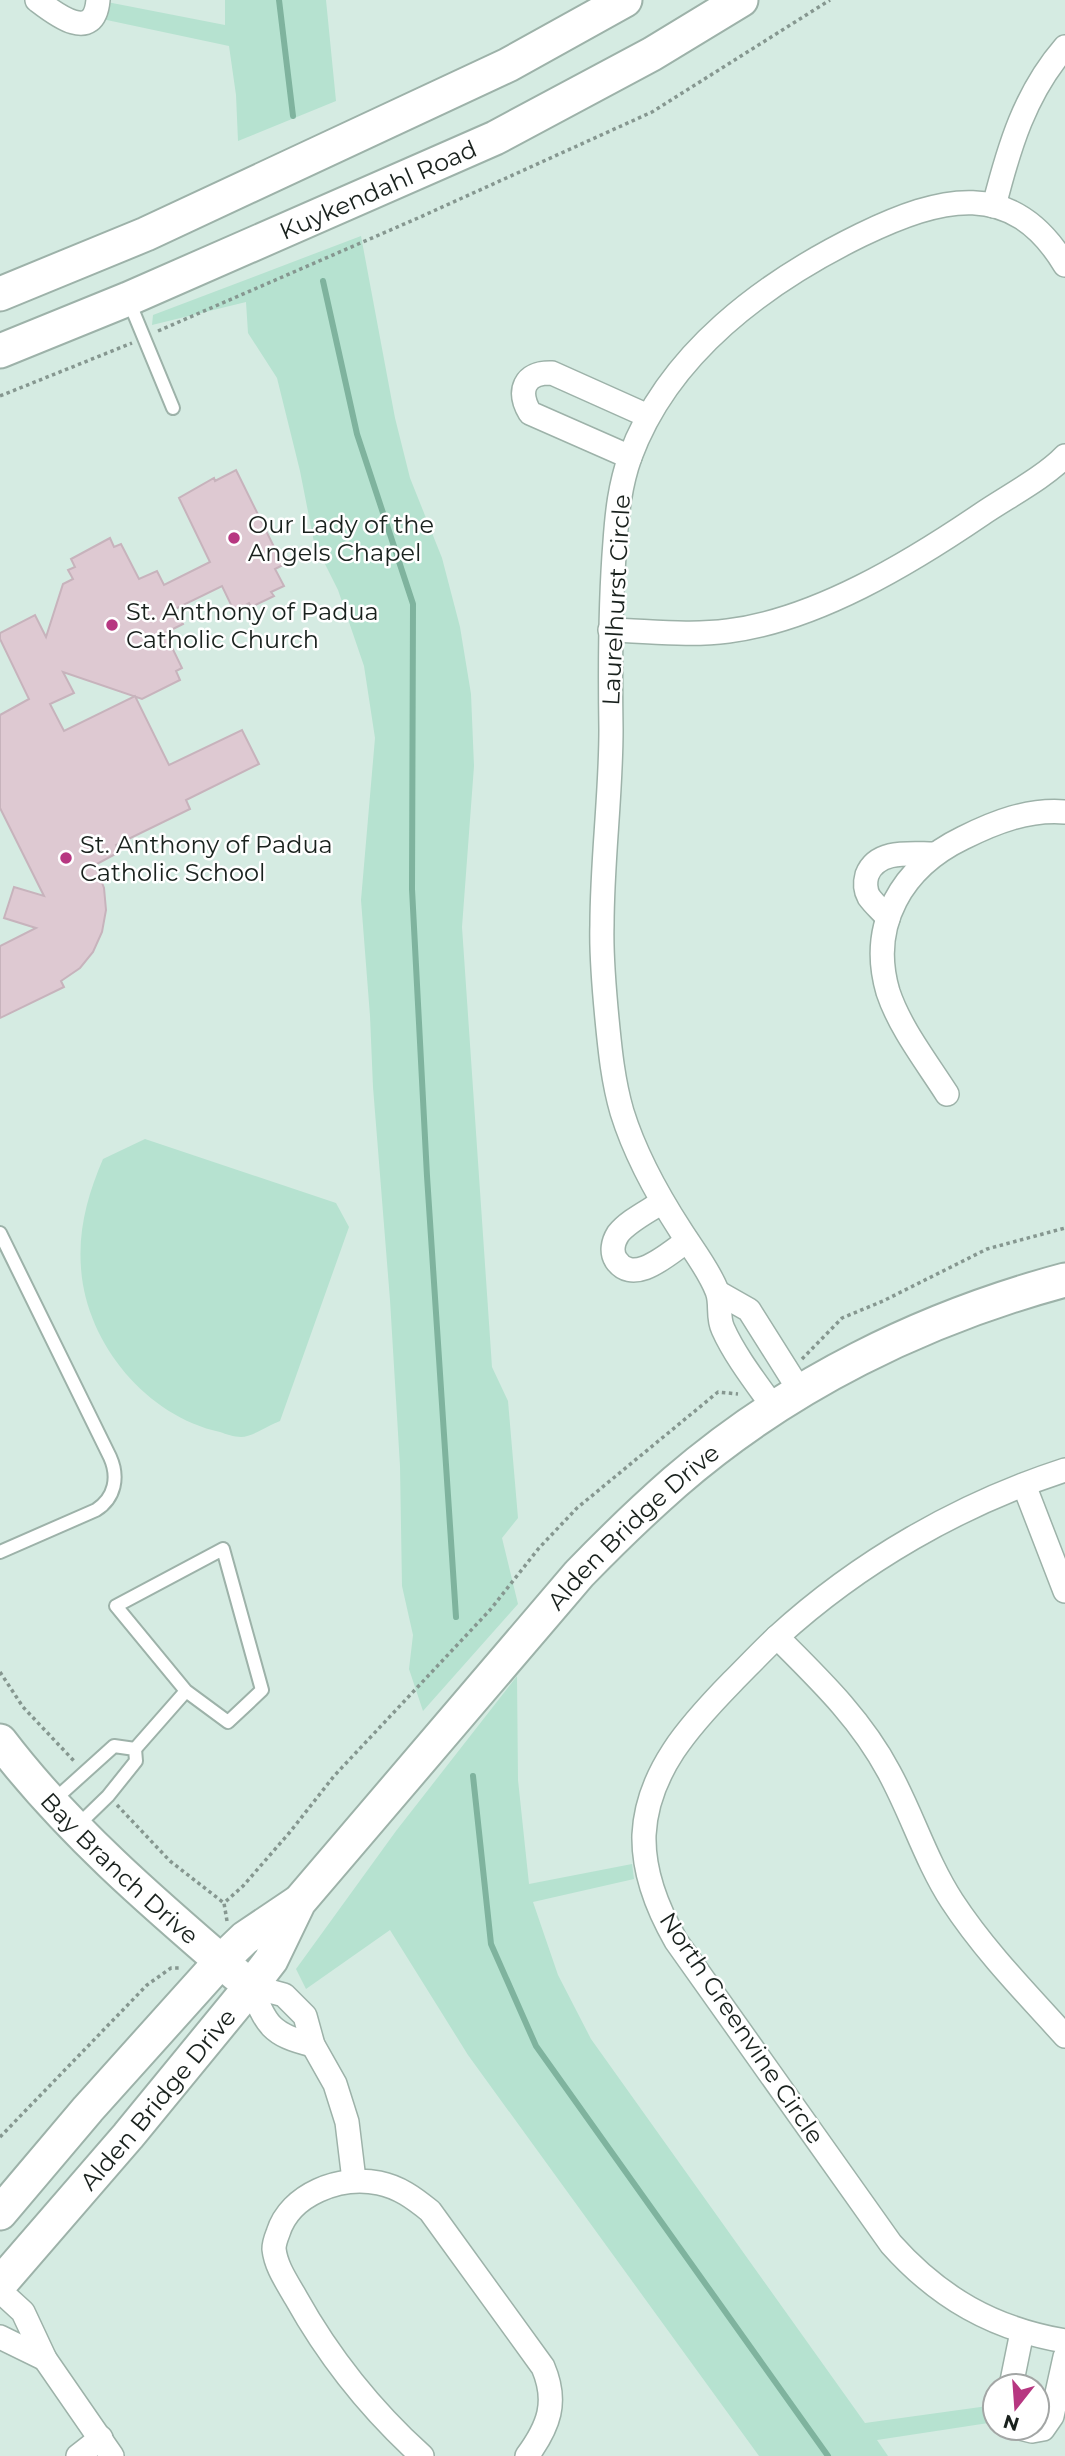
<svg xmlns="http://www.w3.org/2000/svg" width="1065" height="2456" font-family="Montserrat,sans-serif">
<style>
.green{fill:#b6e2d0}
.lines{fill:none;stroke-linecap:round;stroke-linejoin:round}
.stream{stroke:#7fb39e;stroke-width:6}
.building{fill:#dec9d2;stroke:#c7b3bc;stroke-width:2}
.lane-casing{stroke:#9db2a9;stroke-width:16}
.street-casing{stroke:#9db2a9;stroke-width:26}
.secondary-casing{stroke:#9db2a9;stroke-width:37}
.path{stroke:#869790;stroke-width:3.5;stroke-dasharray:3.5 3.5;stroke-linecap:butt}
.lane{stroke:#fff;stroke-width:12}
.street{stroke:#fff;stroke-width:23}
.secondary{stroke:#fff;stroke-width:33}
.poi-dot{fill:#b73781;stroke:#fff;stroke-width:2.5}
.labels{text-anchor:middle;dominant-baseline:central;stroke-width:5;stroke-linejoin:round;paint-order:stroke}
.street-label{font-size:24px;fill:#19211d;stroke:#fff}
.poi-label{font-size:24px;fill:#19211d;stroke:#fff;text-anchor:start}
</style>
<rect width="100%" height="100%" fill="#d5ebe2"/>
<g class="green">
<polygon points="225,0 326,0 336,101 238,141 236,95 229,46 102,19 107,2 225,25"/>
<polygon points="361,236 395,418 410,478 442,558 460,627 471,694 474,766 462,927 492,1367 508,1401 518,1518 502,1538 518,1604 423,1711 409,1669 413,1635 402,1586 400,1466 390,1300 373,1087 370,1016 361,900 375,738 364,666 338,590 314,542 300,471 277,378 248,333 246,302 152,325 153,315"/>
<path d="M145,1139L336,1203L349,1227L280,1421C269,1425 252,1437 241,1437C234,1437 226,1434 220,1432C146,1416 86,1343 81,1268C78,1229 88,1194 103,1159Z"/>
<polygon points="517,1676 518,1780 529,1884 632,1864 634,1879 533,1902 558,1975 591,2039 865,2423 995,2405 995,2422 877,2440 888,2456 759,2456 468,2055 390,1930 306,1989 296,1969 396,1831"/>
</g>
<g class="lines">
<g class="stream">
<polyline points="279,0 293,116"/>
<polyline points="323,281 357,434 413,604 412,889 427,1176 456,1617"/>
<polyline points="473,1776 491,1944 536,2046 828,2456"/>
</g>
</g>
<polygon class="building" points="236,470 283,565 275,569 284,586 271,592 274,596 251,607 249,603 234,611 222,586 175,609 183,624 165,633 182,668 176,671 180,680 142,699 63,672 74,693 50,704 64,731 135,696 169,765 242,730 259,764 186,800 190,809 116,845 119,852 95,865 104,888 106,910 102,932 93,952 80,968 61,981 64,987 0,1018 0,946 36,928 4,918 14,887 44,896 0,808 0,715 29,699 0,639 0,633 35,615 46,637 63,584 73,579 68,570 75,567 71,559 110,538 114,547 121,544 139,579 157,571 164,585 210,562 179,498 214,478 215,481"/>
<g class="lines">
<g class="lane-casing">
<g id="lane">
<polyline points="128,299 173,408"/>
<path d="M0,1233L110,1457C119,1477 115,1498 96,1510L0,1552"/>
<polyline points="135,1749 186,1691 116,1606 223,1549 262,1690 228,1722 186,1691"/>
<polyline points="53,1801 114,1746 135,1749 136,1761 108,1796 76,1827"/>
</g>
</g>
<g class="street-casing">
<g id="street">
<path d="M37,0C54,13 94,45 98,0"/>
<path d="M994,206C1009,147 1025,93 1065,47"/>
<path d="M630,457L530,413C517,391 524,372 552,373L648,416"/>
<path d="M610,630C649,631 689,636 728,631C816,620 910,563 982,514C1007,497 1045,477 1065,456"/>
<path d="M888,918C882,911 874,904 869,897C865,890 865,882 867,875C877,849 911,854 933,854"/>
<path d="M947,1094C926,1061 900,1028 888,992C868,924 903,867 963,838C995,822 1028,809 1065,812"/>
<path d="M662,1202C649,1211 628,1221 618,1234C613,1242 611,1252 616,1260C634,1287 670,1252 687,1241"/>
<polyline points="719,1293 749,1310 800,1391"/>
<path d="M774,1408C757,1384 735,1356 723,1329C717,1317 722,1303 717,1291C709,1270 693,1250 681,1231C657,1194 635,1154 622,1112C613,1081 610,1050 607,1019C604,988 601,956 602,925C602,860 611,795 611,730C610,667 610,604 615,542C617,513 620,485 630,457C668,353 765,282 861,235C940,197 1012,177 1065,265"/>
<path d="M1065,1470C960,1504 859,1562 777,1637C762,1651 747,1667 732,1682C690,1725 647,1772 644,1835C643,1873 657,1908 676,1941L891,2244C939,2298 994,2329 1065,2341"/>
<polyline points="1024,1485 1065,1591"/>
<path d="M777,1637C819,1679 861,1719 889,1772C912,1814 926,1861 952,1901C984,1950 1026,1993 1065,2036"/>
<polyline points="251,1986 284,1995 305,2016 313,2045 335,2084 347,2122 354,2180"/>
<path d="M251,1986C266,2025 271,2035 313,2045"/>
<polyline points="0,2291 23,2312 45,2359 112,2456"/>
<polyline points="0,2337 45,2359"/>
<polyline points="1011,2386 1022,2332"/>
<polyline points="1020,2428 1032,2431 1043,2429 1052,2416 1065,2357"/>
<polyline points="78,2456 101,2438"/>
<path d="M422,2456C370,2409 330,2359 296,2298C287,2282 276,2267 274,2249C274,2243 276,2238 278,2233C290,2194 340,2175 379,2183C399,2187 414,2198 430,2211L543,2367C558,2402 549,2426 527,2456"/>
</g>
</g>
<g class="secondary-casing">
<g id="secondary">
<polyline points="0,294 146,234 508,65 625,0"/>
<path id="s1" d="M0,351L128,299L495,138L652,54L741,0"/>
<path id="s2" d="M0,1741C67,1829 153,1903 237,1975"/>
<polyline points="0,2213 88,2109 221,1961 245,1938 297,1903"/>
<path id="s3" d="M0,2284L128,2136L251,1986L271,1960L299,1902L579,1574C610,1542 642,1511 675,1482C787,1385 923,1318 1065,1280"/>
</g>
</g>
<g class="path">
<polyline points="158,331 418,218 652,112 830,0"/>
<polyline points="0,396 132,343"/>
<polyline points="802,1359 842,1318 883,1301 987,1249 1065,1228"/>
<polyline points="0,1672 23,1707 75,1762"/>
<polyline points="117,1805 170,1861 224,1903"/>
<polyline points="227,1921 224,1903 243,1886 290,1832 334,1776 490,1610 539,1548 577,1508 718,1392 738,1394"/>
<polyline points="0,2137 147,1985 171,1968 180,1968"/>
</g>
<use href="#lane" class="lane"/>
<use href="#street" class="street"/>
<use href="#secondary" class="secondary"/>
</g>
<g class="poi-dot">
<circle cx="234" cy="538" r="7"/>
<circle cx="112" cy="625" r="7"/>
<circle cx="66" cy="858" r="7"/>
</g>
<g class="labels">
<g class="street-label">
<text stroke="none"><textPath href="#s1" startOffset="411">Kuykendahl Road</textPath></text>
<text transform="translate(616 600) rotate(-87)">Laurelhurst Circle</text>
<text stroke="none"><textPath href="#s3" startOffset="990">Alden Bridge Drive</textPath></text>
<text stroke="none"><textPath href="#s2" startOffset="175">Bay Branch Drive</textPath></text>
<text transform="translate(742 2028) rotate(56)">North Greenvine Circle</text>
<text stroke="none"><textPath href="#s3" startOffset="243">Alden Bridge Drive</textPath></text>
</g>
<g class="poi-label">
<text x="248" y="524">Our Lady of the<tspan x="248" dy="28">Angels Chapel</tspan></text>
<text x="126" y="611">St. Anthony of Padua<tspan x="126" dy="28">Catholic Church</tspan></text>
<text x="80" y="844">St. Anthony of Padua<tspan x="80" dy="28">Catholic School</tspan></text>
</g>
</g>
<g transform="translate(1016 2407) rotate(197)"><circle r="33" fill="#ffffff" stroke="#a3a6a5" stroke-width="2"/>
<path d="M0-5L12 26L0 18L-12 26Z" fill="#b73781"/>
<text y="-10" font-size="19" font-weight="bold" text-anchor="middle" fill="#19211d">N</text>
</g>
</svg>
